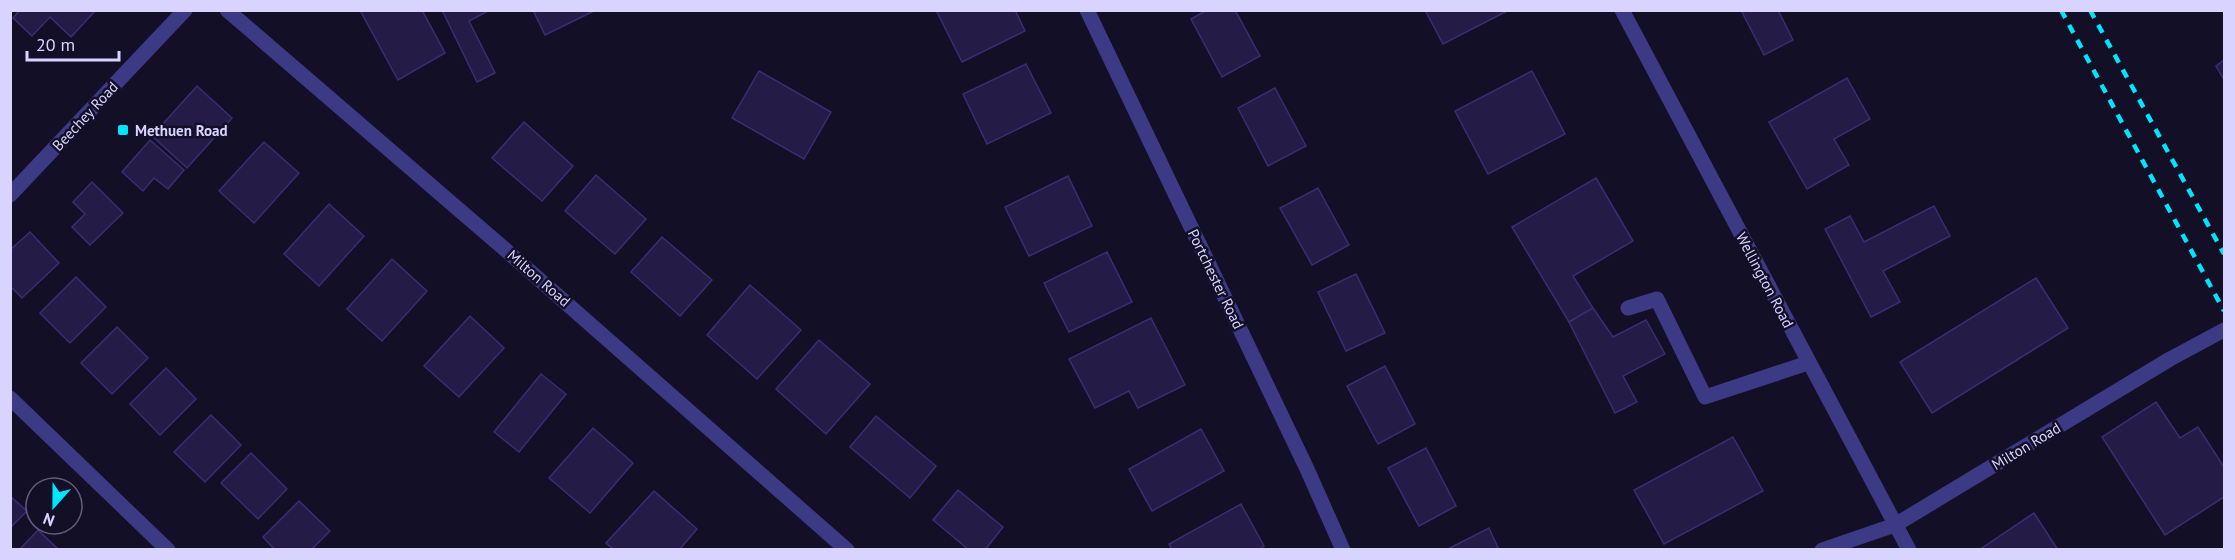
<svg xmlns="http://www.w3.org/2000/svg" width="2235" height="560" font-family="'PT Sans',sans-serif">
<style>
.building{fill:#241b47;stroke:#3b2d73;stroke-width:1.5}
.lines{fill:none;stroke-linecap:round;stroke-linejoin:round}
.minor{stroke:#3d3a85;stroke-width:15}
.rail{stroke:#00e5ff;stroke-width:4.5;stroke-dasharray:9 8;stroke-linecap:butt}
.poi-dot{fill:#00e5ff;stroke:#130f26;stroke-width:2}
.labels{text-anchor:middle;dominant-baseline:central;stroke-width:5;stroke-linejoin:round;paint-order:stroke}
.street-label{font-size:15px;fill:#d9d4ff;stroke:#130f26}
.poi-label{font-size:15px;font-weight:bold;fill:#d9d4ff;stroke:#130f26;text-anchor:start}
</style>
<rect width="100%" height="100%" fill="#130f26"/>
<g class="building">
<polygon points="20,10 96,10 71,37 50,17 32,36 13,18"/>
<polygon points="364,10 422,10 445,53 398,80 361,12"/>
<polygon points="442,10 490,10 469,21 495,73 477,82"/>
<polygon points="533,10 592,10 592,12 545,35"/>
<polygon points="940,10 1015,10 1025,31 962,62 937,12"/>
<polygon points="1207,10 1235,10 1260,56 1222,77 1191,19"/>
<polygon points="1425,10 1509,10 1443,44"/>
<polygon points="1741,10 1778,10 1793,40 1764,55"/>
<polygon points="2224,60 2224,80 2216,66"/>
<polygon points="1026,64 1051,113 987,144 963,94"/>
<polygon points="759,71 831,112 804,159 732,118"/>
<polygon points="1532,71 1565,134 1488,174 1455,111"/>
<polygon points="1847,78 1870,119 1834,139 1849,165 1807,189 1769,122"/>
<polygon points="197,86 232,118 187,168 152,136"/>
<polygon points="1275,88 1306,146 1268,166 1238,108"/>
<polygon points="524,122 573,166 542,201 492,158"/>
<polygon points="150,140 184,170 168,189 154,178 143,191 122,172"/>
<polygon points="264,142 299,173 254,223 219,191"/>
<polygon points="596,175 646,219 615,254 565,211"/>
<polygon points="1068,176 1092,226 1029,256 1005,207"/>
<polygon points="1596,178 1633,241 1573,276 1593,308 1569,322 1512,227"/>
<polygon points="92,182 123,213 90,245 72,227 85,214 73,202"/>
<polygon points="1318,188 1349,245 1312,265 1280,208"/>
<polygon points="329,204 364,236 319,286 284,254"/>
<polygon points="1934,206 1950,236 1883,271 1900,302 1871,317 1825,229 1850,216 1864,242"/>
<polygon points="30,232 59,263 22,298 10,286 10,250"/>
<polygon points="662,237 712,280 680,316 631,272"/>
<polygon points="1107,252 1132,302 1069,332 1044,283"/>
<polygon points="392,259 427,291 382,341 347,309"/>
<polygon points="1356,274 1385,333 1346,351 1318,292"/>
<polygon points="76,277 106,307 70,343 40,313"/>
<polygon points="2036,278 2068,328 1932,413 1900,362"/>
<polygon points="750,285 801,330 757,379 707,335"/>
<polygon points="1593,308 1613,337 1646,320 1665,354 1623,376 1637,402 1615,413 1569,322"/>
<polygon points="470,316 504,348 459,397 424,366"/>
<polygon points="1151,318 1185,385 1138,408 1129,391 1095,408 1069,359"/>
<polygon points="117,327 148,358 112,394 81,363"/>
<polygon points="819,340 870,384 826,434 776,389"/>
<polygon points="1385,366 1415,424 1378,444 1347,386"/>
<polygon points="166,368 196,399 160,435 130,404"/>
<polygon points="541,374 566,394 519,452 494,432"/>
<polygon points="2156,402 2180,438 2198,427 2224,467 2224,497 2165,535 2102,437"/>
<polygon points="211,415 241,445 205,482 174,452"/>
<polygon points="876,416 936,466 910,498 850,447"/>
<polygon points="593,428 633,463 590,513 549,478"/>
<polygon points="1201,429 1224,471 1152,511 1129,469"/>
<polygon points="1733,437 1763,491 1664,544 1634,490"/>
<polygon points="1426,448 1456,506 1419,526 1388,468"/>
<polygon points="251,453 287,489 258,519 221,483"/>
<polygon points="958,490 1003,527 985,550 969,550 933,520"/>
<polygon points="654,491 697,529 679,550 614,550 606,543"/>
<polygon points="10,496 27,511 10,528"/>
<polygon points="299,501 330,531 311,550 275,550 263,537"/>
<polygon points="1241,504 1264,546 1258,550 1172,550 1169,544"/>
<polygon points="2034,513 2058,550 1979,550"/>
<polygon points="1489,528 1499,550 1446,550"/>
<polygon points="38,530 59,550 19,550"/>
</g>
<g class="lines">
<g class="minor">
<polyline points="227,10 508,252 847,550"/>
<polyline points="1087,10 1307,469 1343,550"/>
<polyline points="1622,10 1909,550"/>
<polyline points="10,195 185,10"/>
<polyline points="1628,308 1657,299 1705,397 1808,363"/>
<polyline points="10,398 168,550"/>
<polyline points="1822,550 1895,525 2170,359 2224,330"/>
</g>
<g class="rail">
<polyline points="2061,10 2224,311"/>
<polyline points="2090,10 2224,254"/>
</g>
</g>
<rect class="poi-dot" x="117" y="124" width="12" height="12" rx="3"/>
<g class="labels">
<g class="street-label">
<text transform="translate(85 116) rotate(-47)">Beechey Road</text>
<text transform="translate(539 278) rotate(41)">Milton Road</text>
<text transform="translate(1216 279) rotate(64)">Portchester Road</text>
<text transform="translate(1765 280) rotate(62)">Wellington Road</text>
<text transform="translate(2026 446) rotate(-31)">Milton Road</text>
</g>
<g class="poi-label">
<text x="135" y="130">Methuen Road</text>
</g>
</g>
<rect width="2235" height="560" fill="none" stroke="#d9d4ff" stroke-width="24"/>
<g transform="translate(54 506) rotate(201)"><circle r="28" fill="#130f26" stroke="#625e7d" stroke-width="1.5"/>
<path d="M0-4.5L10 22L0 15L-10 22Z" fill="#00e5ff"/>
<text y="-9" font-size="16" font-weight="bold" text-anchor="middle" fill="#d9d4ff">N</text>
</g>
<path d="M27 51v9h92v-9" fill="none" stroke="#d9d4ff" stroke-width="3"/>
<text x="36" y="51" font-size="18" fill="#d9d4ff" stroke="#130f26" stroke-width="4.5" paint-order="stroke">20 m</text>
</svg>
